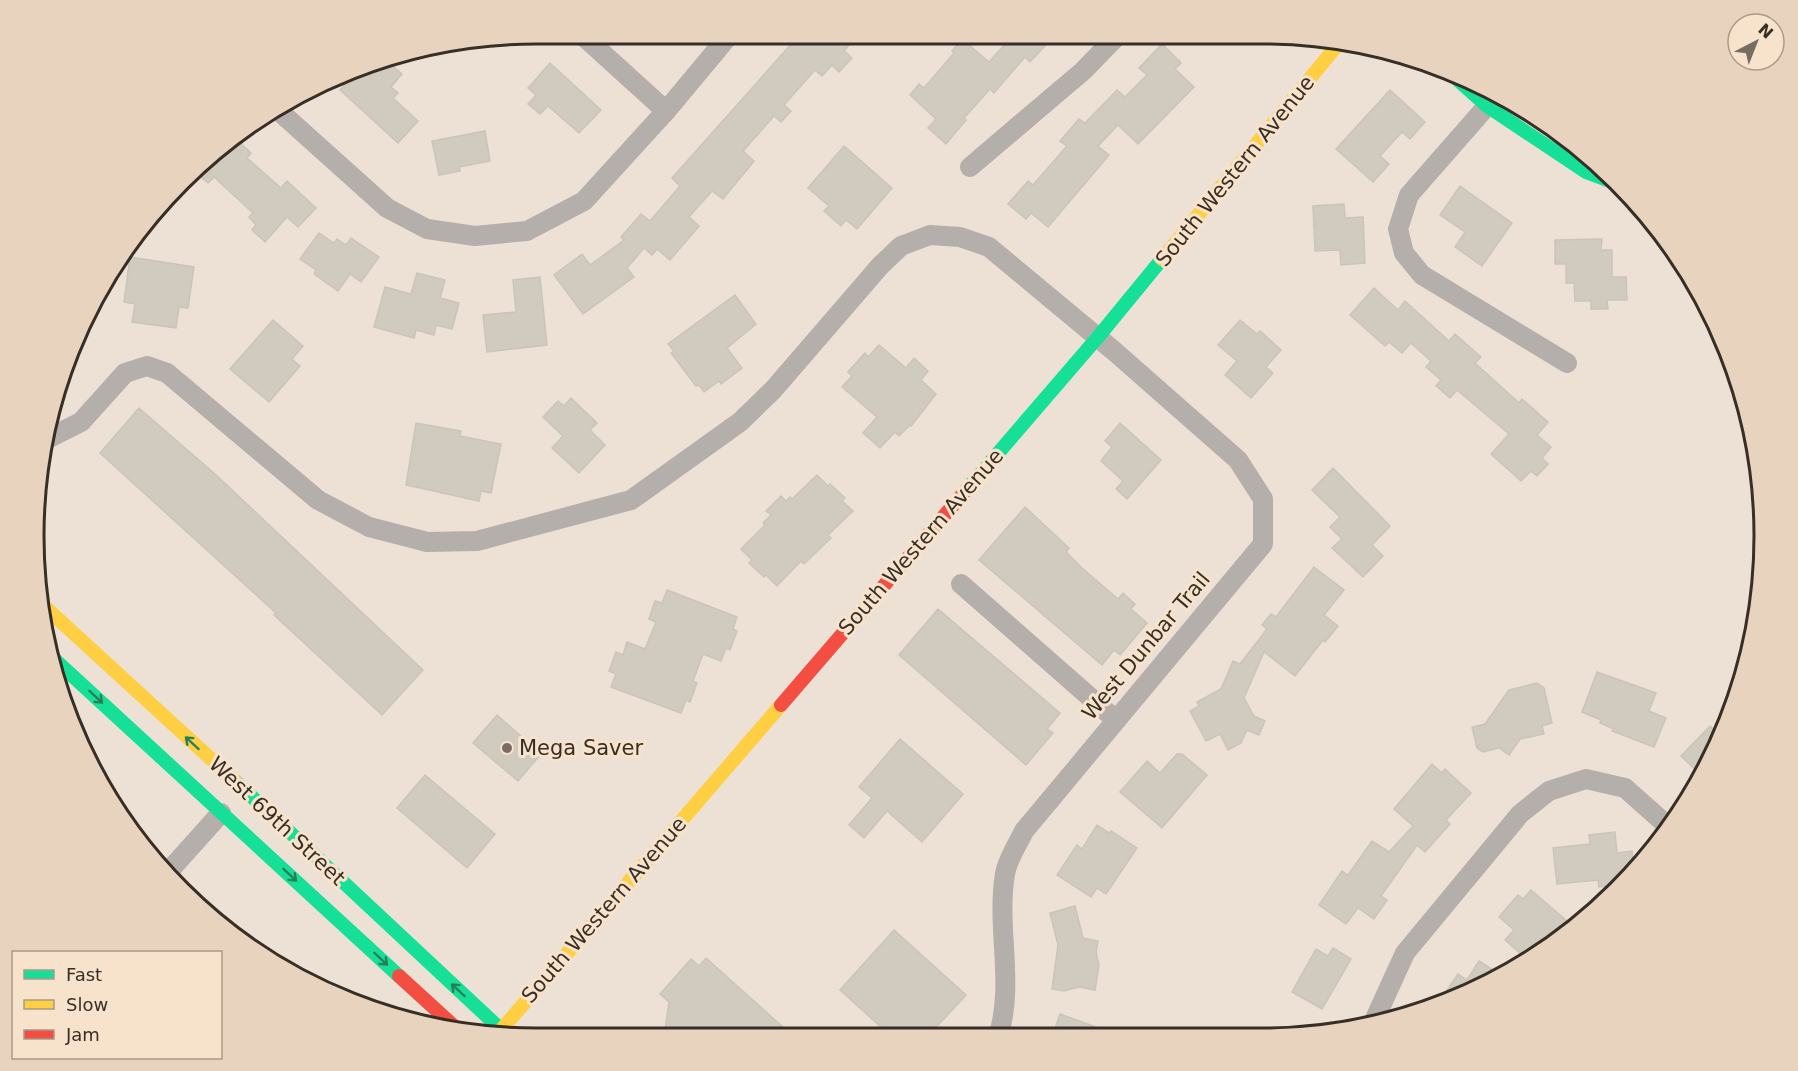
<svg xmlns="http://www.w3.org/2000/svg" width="1798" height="1071" font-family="'DejaVu Sans',sans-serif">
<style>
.building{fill:#d1cabf;stroke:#cbc4ba;stroke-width:1.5}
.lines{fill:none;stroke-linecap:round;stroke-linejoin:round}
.street{stroke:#b5afab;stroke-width:20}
.fast{stroke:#16e098;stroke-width:14}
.slow{stroke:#ffcf43;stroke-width:14}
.jam{stroke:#f24e42;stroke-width:14}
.oneway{stroke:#287f59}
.poi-dot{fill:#776d63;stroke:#f7e2cb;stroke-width:2}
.labels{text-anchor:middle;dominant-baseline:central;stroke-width:6;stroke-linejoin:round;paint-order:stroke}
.street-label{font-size:21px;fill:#372f26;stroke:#f7e2cb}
.poi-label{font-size:21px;fill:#372f26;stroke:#f7e2cb;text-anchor:start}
.rim{fill:none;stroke:#372f26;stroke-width:3}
</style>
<rect width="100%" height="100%" fill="#ede1d5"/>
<g class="building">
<polygon points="801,33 859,33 844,51 852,58 839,72 832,65 822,76 815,70 784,105 791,111 781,122 774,116 743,151 754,161 723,199 712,191 689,217 699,226 670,260 657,249 652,255 644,248 627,268 634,277 583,314 554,275 582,254 590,265 624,240 621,237 641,214 650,221 680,186 672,178"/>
<polygon points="1014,34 1056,34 1030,62 1025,57 994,93 990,89 964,118 966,120 946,144 928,128 936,119 910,95 919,84 924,88 954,53 952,51 962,39 989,62"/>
<polygon points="1162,44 1181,63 1175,69 1194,87 1138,144 1118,125 1098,146 1109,155 1048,227 1031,213 1026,219 1008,204 1028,181 1033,185 1067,146 1060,141 1079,119 1085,123 1117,90 1125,97 1147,75 1139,68"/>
<polygon points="376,59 384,66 388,62 402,74 391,87 398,93 393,98 418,121 398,143 340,90 361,67"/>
<polygon points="550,63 601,110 579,133 548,106 540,114 528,104 536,95 528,88"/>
<polygon points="1390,90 1425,122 1410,139 1402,132 1380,156 1389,164 1373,182 1336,149"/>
<polygon points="485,131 490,161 459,167 460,171 439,175 432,141"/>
<polygon points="232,135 251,153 247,158 281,188 287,181 316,208 298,227 287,217 265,242 252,230 256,225 249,217 253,213 214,177 208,183 195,172"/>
<polygon points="844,146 892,188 857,229 846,220 841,226 824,211 829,206 808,188"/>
<polygon points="1460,186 1512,223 1482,266 1455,247 1465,232 1440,215"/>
<polygon points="1344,204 1345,218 1363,217 1365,263 1341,265 1340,250 1315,251 1313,206"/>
<polygon points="319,233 334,243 337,239 346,245 351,238 379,257 361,282 350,274 338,291 314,274 316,270 300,259"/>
<polygon points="1602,239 1601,250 1612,250 1612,277 1626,277 1627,300 1607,300 1608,309 1591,309 1591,301 1575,301 1574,283 1566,283 1566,264 1555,264 1555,240"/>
<polygon points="130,257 194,267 188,308 179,307 176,328 132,322 135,304 124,302"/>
<polygon points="417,273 445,280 440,298 459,303 452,329 436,325 434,335 416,330 414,338 374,327 385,287 411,294"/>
<polygon points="540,277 547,345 487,352 483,315 516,312 513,280"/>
<polygon points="1374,288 1398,310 1405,301 1449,341 1455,334 1481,357 1475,363 1519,403 1522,399 1548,422 1537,435 1551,447 1542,458 1548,464 1537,476 1531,471 1521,481 1491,454 1509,434 1457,390 1450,398 1436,386 1441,380 1426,367 1431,361 1411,343 1402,353 1389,342 1385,346 1350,315"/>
<polygon points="735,295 756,324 727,348 742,368 721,384 719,381 704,392 699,385 696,386 671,353 674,351 668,344"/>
<polygon points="273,320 303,346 292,359 300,366 269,402 230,369"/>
<polygon points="1240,320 1257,334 1260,331 1281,350 1266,367 1273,373 1251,398 1225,375 1237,361 1218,345"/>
<polygon points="879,345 906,368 914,358 928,371 921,380 936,394 911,426 910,425 899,436 895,432 880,448 863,433 877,417 842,387 852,376 848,372 865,353 868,357"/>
<polygon points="571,398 597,423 590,430 605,445 579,473 552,448 563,436 543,417 558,401 564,406"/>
<polygon points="139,408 215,474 423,670 382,715 274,615 276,613 100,453"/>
<polygon points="416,423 461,431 460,436 501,444 491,493 481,491 479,501 406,485"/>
<polygon points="1120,423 1161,460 1127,499 1116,489 1123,481 1101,461 1112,447 1105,441"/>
<polygon points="1333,468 1390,526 1372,545 1383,556 1363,577 1332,548 1342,539 1330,527 1340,517 1312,490"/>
<polygon points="817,475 828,486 830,484 845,498 842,501 853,511 828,535 831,538 804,564 801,561 777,586 766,575 764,577 749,563 752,560 741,549 765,525 763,523 771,515 766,511 781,496 786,501 790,497 792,499"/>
<polygon points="1025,507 1069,548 1066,552 1082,568 1118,599 1123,593 1135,604 1131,609 1147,623 1120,655 1114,650 1102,665 979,560"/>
<polygon points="1314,567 1344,590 1324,615 1338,626 1325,642 1323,640 1295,676 1264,652 1244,698 1254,716 1265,721 1259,735 1247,730 1241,743 1228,750 1220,734 1206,741 1190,711 1199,706 1197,702 1221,689 1233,661 1240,664 1267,629 1262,625 1271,614 1276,617"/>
<polygon points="667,590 737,617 733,629 737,631 730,650 726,648 721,661 703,654 693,681 697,683 690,702 686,700 681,713 611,687 616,674 609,671 616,652 623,655 627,642 645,649 656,622 649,619 655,601 662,603"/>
<polygon points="938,609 1060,713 1047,729 1053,733 1026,765 899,655"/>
<polygon points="1597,672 1656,693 1649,711 1666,718 1654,747 1612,731 1614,729 1600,723 1601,720 1582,712"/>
<polygon points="1537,683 1544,688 1552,723 1542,726 1544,734 1520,739 1509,755 1499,748 1483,752 1477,748 1472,727 1485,724 1509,690"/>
<polygon points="497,715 541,754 518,781 473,743"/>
<polygon points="1710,726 1722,737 1701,775 1681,756"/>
<polygon points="900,739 963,794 922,842 887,811 864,838 849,825 872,798 859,787"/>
<polygon points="1177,754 1182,754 1207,775 1162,828 1120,792 1147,761 1160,773"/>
<polygon points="1432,764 1442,773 1445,769 1471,793 1446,820 1450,824 1425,852 1417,845 1381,896 1387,900 1374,919 1358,908 1346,924 1319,905 1342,871 1348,875 1372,841 1389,852 1413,826 1394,809"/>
<polygon points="425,775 495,834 467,868 397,808"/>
<polygon points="1097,825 1109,833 1111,831 1137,848 1106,894 1097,888 1091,897 1057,875 1077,845 1082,849"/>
<polygon points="1615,832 1617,853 1632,851 1634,868 1618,885 1599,887 1598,880 1557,884 1553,848 1590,844 1589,835"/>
<polygon points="1531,890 1567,921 1560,929 1565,934 1528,960 1505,940 1514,930 1499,917 1518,895 1523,899"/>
<polygon points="1075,906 1083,938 1098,941 1096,952 1099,965 1095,990 1079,987 1064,991 1052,989 1058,945 1050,913"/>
<polygon points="894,930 966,995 927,1037 892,1037 840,990"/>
<polygon points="1333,948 1351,959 1322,1009 1292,992 1316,949 1328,956"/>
<polygon points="706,958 794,1037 664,1037 669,1002 660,994 691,959 699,966"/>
<polygon points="1479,961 1502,976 1437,1005 1458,974 1467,980"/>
<polygon points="1060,1014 1118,1035 1118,1037 1052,1037"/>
</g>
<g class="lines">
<g class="street">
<polyline points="580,33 666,111"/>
<polyline points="1487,106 1409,195 1398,229 1404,253 1422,275 1567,363"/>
<polyline points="279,111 387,208 427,229 475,236 527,231 584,201 666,111 731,33"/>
<polyline points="970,167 1083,71 1119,34"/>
<path d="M49,438L81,422L125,373L147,366L167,373L318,500L369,527L408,537L427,542L477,541L631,500L740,422L773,390L880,266L901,246L930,235L960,237L989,247L1114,351L1238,460L1263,499V544L1024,831C1018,844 1007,860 1005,874C996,928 1015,984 998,1037"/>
<polyline points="961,584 1116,720"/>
<polyline points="169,871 221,813"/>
<polyline points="1374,1021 1405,953 1520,814 1549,791 1586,779 1625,788 1669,827"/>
</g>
<g class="fast">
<polyline points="1449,72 1487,106 1586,172 1623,186"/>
<polyline points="968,488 1098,337 1162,259"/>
<polyline points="53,658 399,976"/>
<polyline points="235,781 509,1037"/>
</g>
<g class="slow">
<polyline points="1162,259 1339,43"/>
<polyline points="45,607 235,781"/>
<polyline points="496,1036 781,705"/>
</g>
<g class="jam">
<polyline points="781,705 968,488"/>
<polyline points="399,976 456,1028"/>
</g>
</g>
<defs><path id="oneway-shaft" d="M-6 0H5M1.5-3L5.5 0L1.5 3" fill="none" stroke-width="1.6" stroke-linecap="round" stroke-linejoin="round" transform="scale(1.5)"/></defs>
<g class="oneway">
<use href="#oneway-shaft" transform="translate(96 697) rotate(43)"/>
<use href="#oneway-shaft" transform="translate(192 743) rotate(-138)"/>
<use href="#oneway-shaft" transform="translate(290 875) rotate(43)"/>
<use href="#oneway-shaft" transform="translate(381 959) rotate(43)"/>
<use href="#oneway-shaft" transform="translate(458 990) rotate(-137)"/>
</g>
<circle class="poi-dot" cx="507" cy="748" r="6"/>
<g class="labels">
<g class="street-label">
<text transform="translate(1235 171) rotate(-51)">South Western Avenue</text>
<text transform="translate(921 542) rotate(-49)">South Western Avenue</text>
<text transform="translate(1146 646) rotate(-50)">West Dunbar Trail</text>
<text transform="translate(277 821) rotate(43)">West 69th Street</text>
<text transform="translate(604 910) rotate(-49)">South Western Avenue</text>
</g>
<g class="poi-label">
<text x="519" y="748">Mega Saver</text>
</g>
</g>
<path d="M0 0H1798V1071H0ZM536 44H1262A492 492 0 0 1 1754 536V536A492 492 0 0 1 1262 1028H536A492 492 0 0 1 44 536V536A492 492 0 0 1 536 44Z" fill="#e8d4be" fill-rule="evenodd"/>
<path class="rim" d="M536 44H1262A492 492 0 0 1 1754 536V536A492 492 0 0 1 1262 1028H536A492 492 0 0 1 44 536V536A492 492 0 0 1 536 44Z"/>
<rect x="12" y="951" width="210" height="108" fill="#f7e2cb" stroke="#aa9a89" stroke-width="1.5"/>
<rect x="24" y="970" width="30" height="9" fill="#16e098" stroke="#aa9a89" stroke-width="1.5"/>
<text x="66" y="981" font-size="18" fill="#372f26">Fast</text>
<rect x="24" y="1000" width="30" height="9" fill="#ffcf43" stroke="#aa9a89" stroke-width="1.5"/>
<text x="66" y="1011" font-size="18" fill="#372f26">Slow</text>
<rect x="24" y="1030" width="30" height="9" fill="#f24e42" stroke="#aa9a89" stroke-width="1.5"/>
<text x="66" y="1041" font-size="18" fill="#372f26">Jam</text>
<g transform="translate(1756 42) rotate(42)"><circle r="28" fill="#f7e2cb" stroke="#aa9a89" stroke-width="1.5"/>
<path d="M0-4.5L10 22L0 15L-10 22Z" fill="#776d63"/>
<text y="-9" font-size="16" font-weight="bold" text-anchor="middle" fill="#372f26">N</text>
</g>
</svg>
